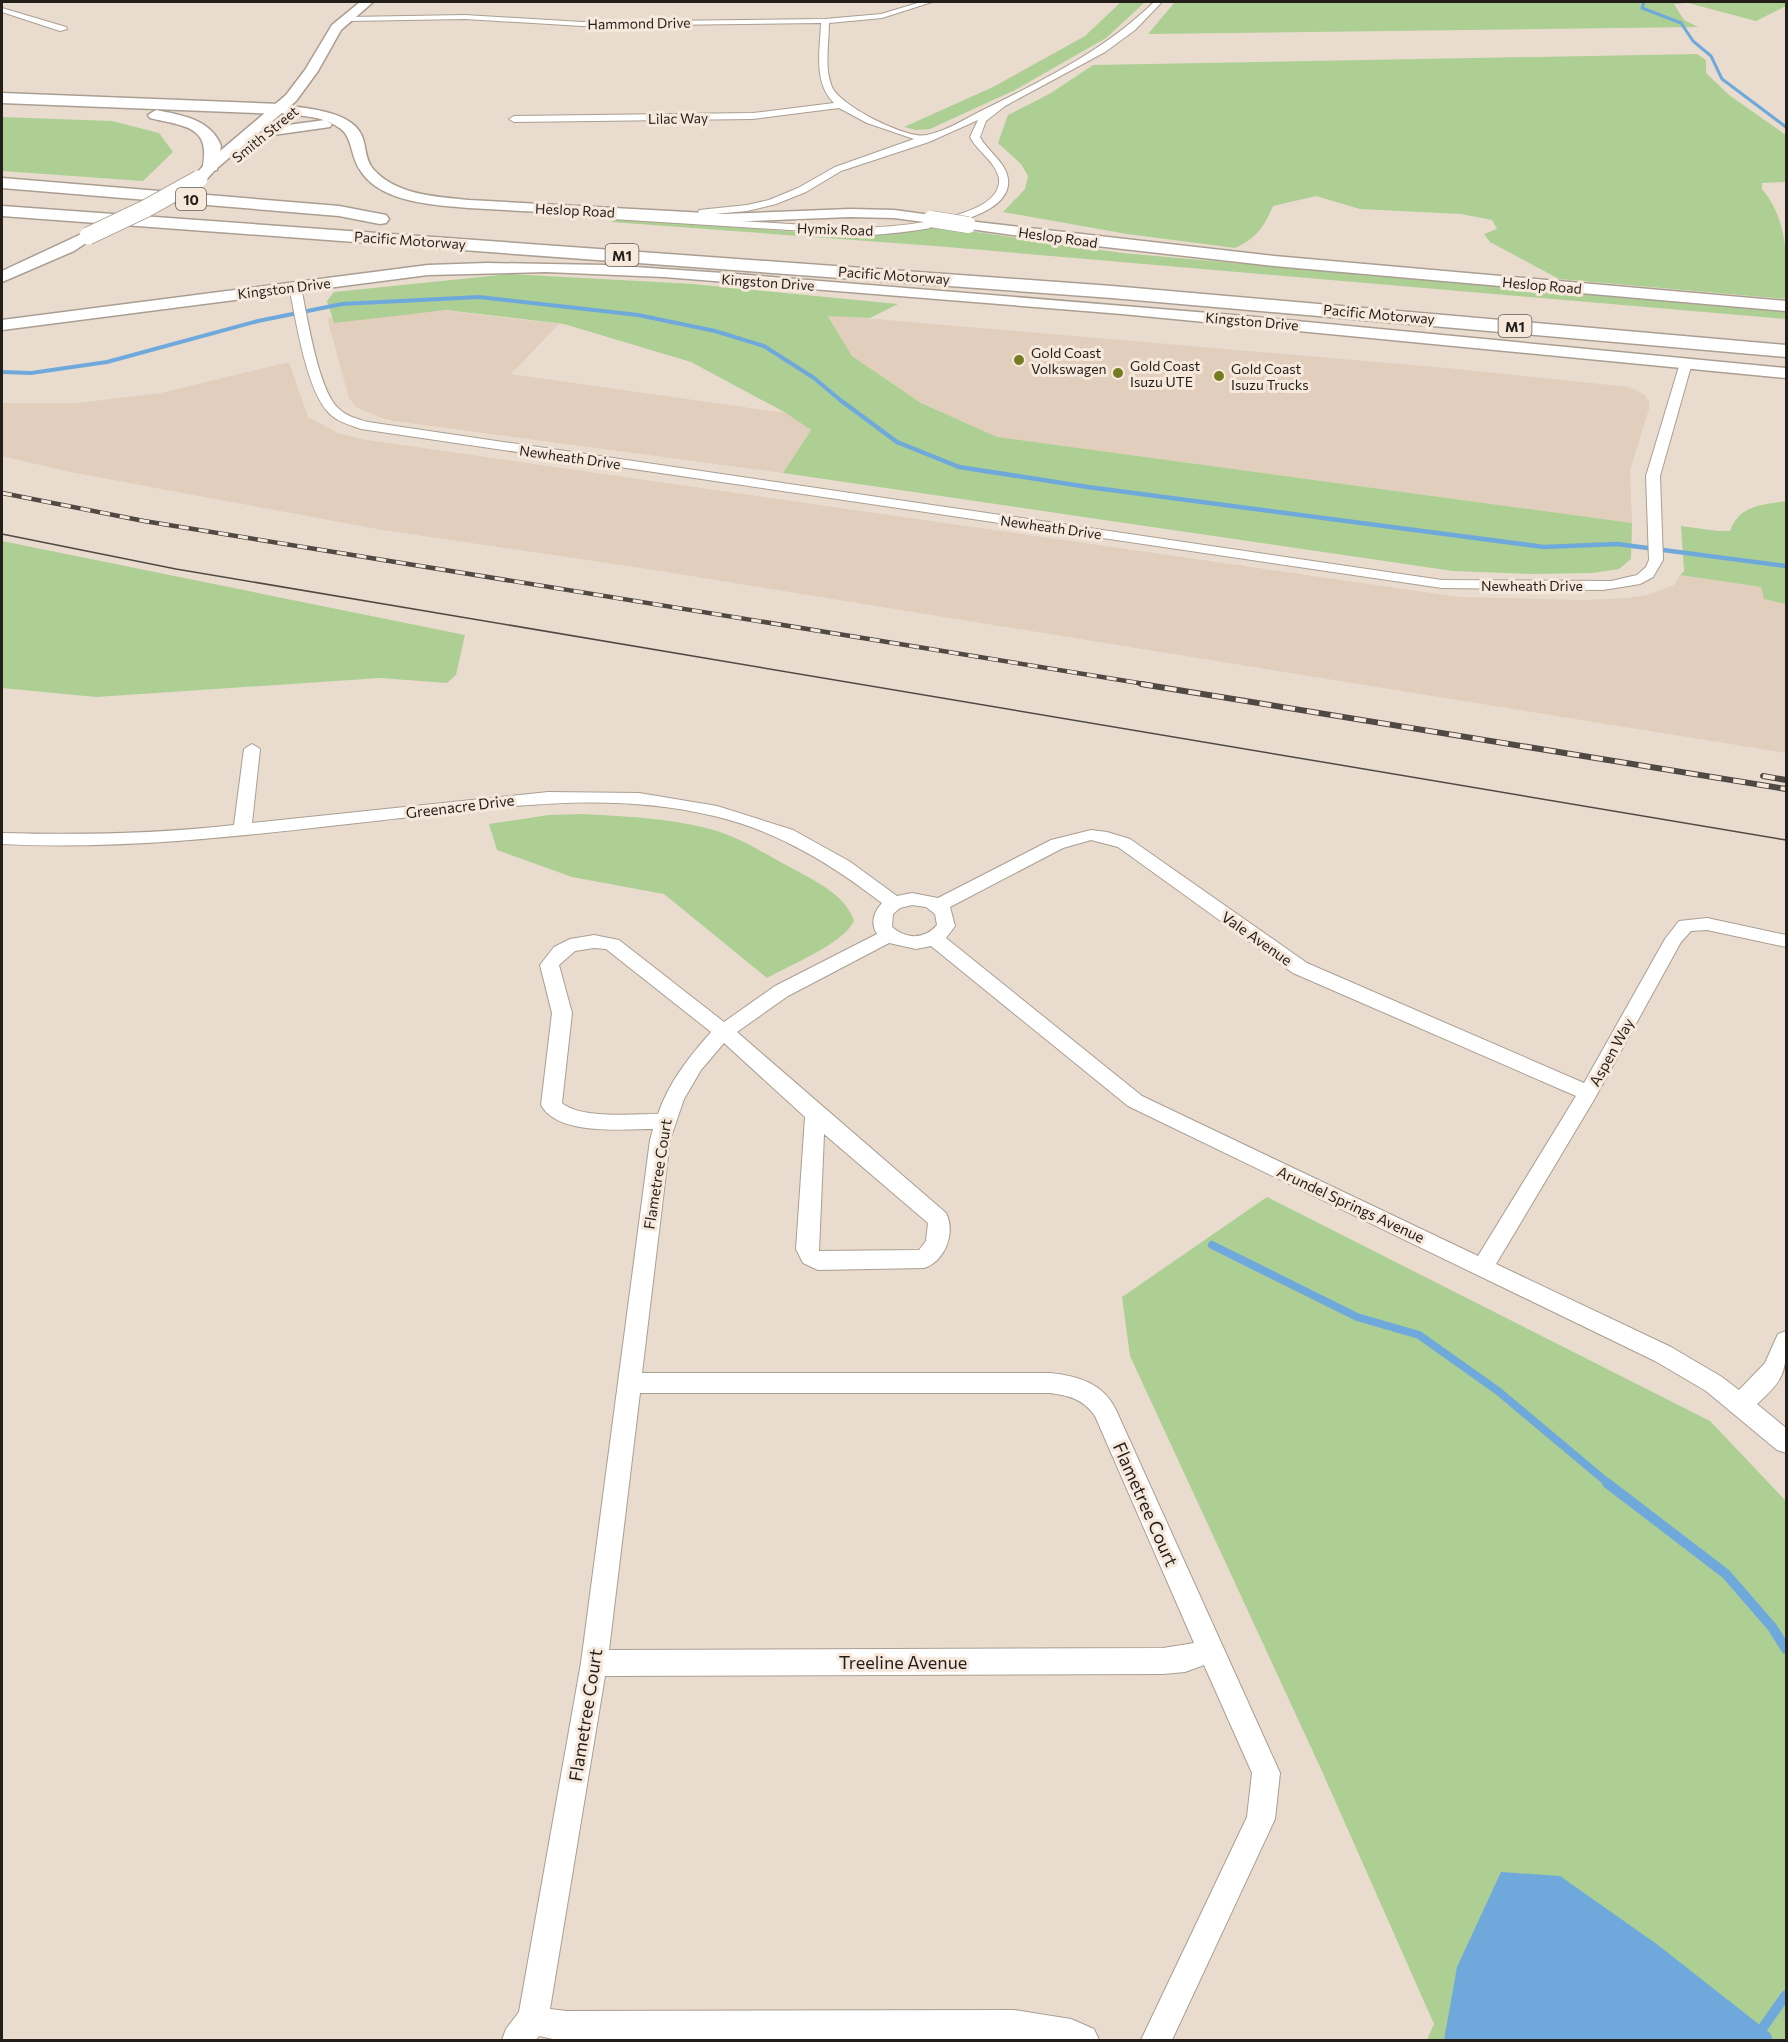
<svg xmlns="http://www.w3.org/2000/svg" width="1788" height="2042" font-family="Commissioner,sans-serif">
<style>
.built{fill:#e1cebc}
.green{fill:#adcf93}
.water{fill:#6fa9dc}
.lines{fill:none;stroke-linecap:round;stroke-linejoin:round}
.stream-far4{stroke:#6fa9dc;stroke-width:3}
.stream-far3{stroke:#6fa9dc;stroke-width:4}
.stream-far2{stroke:#6fa9dc;stroke-width:4.5}
.stream-far1{stroke:#6fa9dc;stroke-width:8}
.stream{stroke:#6fa9dc;stroke-width:10}
.street-casing{stroke:#aa9e92;stroke-width:2}
.secondary-casing{stroke:#aa9e92;stroke-width:3}
.primary-casing{stroke:#aa9e92;stroke-width:3}
.highway-casing{stroke:#aa9e92;stroke-width:3}
.street{fill:#fff;fill-rule:evenodd}
.secondary{fill:#fff;fill-rule:evenodd}
.primary{fill:#fff;fill-rule:evenodd}
.highway{fill:#fff;fill-rule:evenodd}
.tram{stroke:#504943;stroke-width:1.5}
.rail-far1-casing{stroke:#504943;stroke-width:4.5}
.rail-casing{stroke:#504943;stroke-width:6}
.rail-far1{stroke:#f6e9dc;stroke-width:3;stroke-dasharray:10;stroke-linecap:butt}
.rail{stroke:#f6e9dc;stroke-width:4;stroke-dasharray:12;stroke-linecap:butt}
.secondary-bridge-casing{stroke:#aa9e92;stroke-width:17;stroke-linecap:butt}
.primary-bridge-casing{stroke:#aa9e92;stroke-width:19;stroke-linecap:butt}
.secondary-bridge{stroke:#fff;stroke-width:16}
.primary-bridge{stroke:#fff;stroke-width:17}
.poi-dot{fill:#767b24;stroke:#f6e9dc;stroke-width:2}
.labels{text-anchor:middle;dominant-baseline:central;stroke-width:6;stroke-linejoin:round;paint-order:stroke}
.far-street-label{font-size:14px;fill:#231e1a;stroke:#f6e9dc}
.shield{fill:#f6e9dc;stroke:#625b54;stroke-width:1.5}
.shield-label{font-size:14px;font-weight:bold;fill:#231e1a}
.far-poi-label{font-size:14px;fill:#231e1a;stroke:#f6e9dc;text-anchor:start}
.street-label{font-size:15px;fill:#231e1a;stroke:#f6e9dc}
.near-street-label{font-size:18px;fill:#231e1a;stroke:#f6e9dc}
</style>
<rect width="100%" height="100%" fill="#e9dccf"/>
<g class="built">
<polygon points="440,310 559,324 511,374 786,413 811,430 783,473 394,421 379,417 356,407 349,398 327,318"/>
<polygon points="828,315 1447,368 1629,387 1645,395 1649,402 1649,409 1630,470 1632,523 997,437 921,403 852,356"/>
<polygon points="289,362 308,417 338,433 367,440 1459,597 1583,600 1628,598 1648,595 1674,585 1680,575 1761,587 1764,599 1786,604 1786,753 641,568 377,529 70,472 2,456 2,403 77,403 161,393"/>
</g>
<g class="green">
<polygon points="1121,2 1145,2 1106,38 1015,90 930,129 916,130 904,127 993,87 1085,36"/>
<polygon points="1175,2 1786,2 1786,6 1756,21 1688,3 1674,4 1684,20 1698,27 1148,34"/>
<path d="M1697,54L1706,60V73L1729,95L1786,135V182L1762,183V189C1788,220 1787,257 1786,299L1559,279L1490,242L1484,234L1497,229L1492,220L1461,214L1360,209L1316,196L1273,206C1264,227 1256,239 1235,248L1127,234L1003,212L1025,189L1028,176L1021,164L998,143L1008,115L1051,93L1093,65Z"/>
<polygon points="2,117 112,121 159,133 173,152 143,181 2,171"/>
<polygon points="614,218 840,235 882,235 942,227 1122,253 1786,312 1786,319 935,246 612,222"/>
<polygon points="510,274 693,284 898,304 870,318 828,316 852,356 921,403 997,437 1632,523 1631,559 1619,569 1593,573 1530,574 1453,571 783,473 811,430 786,413 691,362 564,324 446,310 334,323 327,301 334,292"/>
<path d="M1786,501V604L1764,599L1761,587L1680,575L1684,571L1681,526L1718,531H1730C1739,505 1762,505 1786,501Z"/>
<polygon points="2,541 465,635 456,675 447,683 380,678 96,697 2,688"/>
<path d="M584,814C629,817 676,818 720,832C747,841 772,858 797,871C819,883 846,896 854,921C843,944 790,965 767,978L664,894L572,877L497,850L489,824L549,815Z"/>
<polygon points="1267,1197 1710,1421 1786,1501 1786,2040 1427,2040 1434,2024 1321,1769 1130,1356 1122,1297"/>
</g>
<polygon class="water" points="1501,1872 1560,1876 1658,1945 1770,2033 1773,2040 1444,2040 1457,1967"/>
<g class="lines">
<polyline class="stream-far4" points="1644,2 1642,8 1681,23 1693,41 1711,56 1722,79 1786,127"/>
<polyline class="stream-far3" points="2,372 31,373 107,362 258,321 342,304 479,297 638,315 715,331 764,346 814,378 845,404"/>
<polyline class="stream-far2" points="843,402 897,442 959,467 1088,487 1544,547 1617,544 1786,566"/>
<polyline class="stream-far1" points="1212,1245 1357,1317 1419,1335 1498,1391 1609,1484"/>
<g class="stream">
<polyline points="1607,1483 1726,1574 1772,1627 1786,1649"/>
<polyline points="1754,2040 1786,1995"/>
</g>
<g class="street-casing">
<g id="street">
<path d="M921,2H932L882,18L829,23C829,43 824,68 832,87C840,106 908,140 927,135C947,131 966,118 985,109C1046,79 1106,49 1154,2H1162L1135,30L1105,52L1005,106L986,121L980,137C987,151 1006,162 1008,179C1014,224 897,234 868,235L581,217L576,214L581,211L853,228C881,228 1003,222 999,179C997,163 977,151 970,137L978,120L929,142L841,171L806,192L776,204L747,211L703,215L698,212L699,210L747,205L769,200L798,188L835,167L914,139L867,123L839,108L753,119L514,122L509,119L514,116L753,113L834,103C813,83 820,50 821,23L582,26L465,19L349,21L345,19L349,17L465,15L582,22L825,19L881,14Z"/>
<polygon points="2,8 66,27 67,29 60,31 2,12"/>
<path d="M295,284L301,287C307,315 318,389 338,408C346,416 357,419 368,422L1442,580L1611,581L1637,575L1646,567L1649,560L1646,476L1680,363L1686,359L1692,363L1660,476L1663,560L1653,577L1640,584L1603,590L1442,588L361,429C350,425 337,422 328,412C306,389 296,319 289,287Z"/>
<path d="M252,744L260,749L252,823L548,792L639,793L717,806L793,830L849,861L897,896L912,893L938,898L1051,840L1091,830L1107,832L1130,839L1307,963L1584,1083L1665,939L1679,921L1707,918L1786,935V947L1707,930L1691,931L1681,942L1595,1098L1496,1264L1671,1347L1722,1377L1739,1390L1765,1363L1778,1334L1786,1331C1786,1371 1787,1377 1757,1404L1786,1428V1453L1777,1450L1706,1391L1655,1361L1128,1106L931,946L916,949L889,943L788,996L737,1032L946,1213C956,1233 945,1261 924,1268L818,1270L803,1263L796,1249L805,1117L724,1043L701,1070L684,1099L670,1140L642,1373H1050C1078,1376 1103,1383 1116,1410L1280,1773L1275,1819L1172,2040H1141L1247,1817L1252,1773L1204,1665L1185,1672L1163,1674L605,1676L550,2009L567,2011L1014,2010L1071,2019L1094,2029L1099,2040H558L539,2036L536,2040H502L506,2029L519,2012L581,1663L650,1140L653,1129C622,1129 558,1136 541,1105L552,1013L540,965L554,947L570,939L594,935L619,940L724,1022L775,986L877,934C870,923 874,912 882,903C831,864 778,831 714,816C613,791 511,806 410,817C274,832 139,851 2,844V833C82,835 154,834 234,825L244,749ZM1091,840L1118,847L1293,973L1576,1096L1478,1256L1142,1096L946,938L955,926L950,907L1063,848ZM912,905L926,907L935,914L937,925C924,940 906,939 892,927L893,914L900,908ZM594,948L606,949L711,1032C689,1057 669,1082 658,1114C633,1114 580,1119 562,1103L572,1013L559,965L575,951ZM824,1134L928,1223L926,1241L919,1250L819,1251ZM640,1393H1050C1070,1396 1083,1399 1095,1416L1194,1643L1163,1648L609,1650Z"/>
</g>
</g>
<g class="secondary-casing">
<g id="secondary">
<path d="M280,105C303,108 349,110 361,134C367,146 364,158 373,169C396,195 437,197 469,200L724,214L850,209L894,210L931,215L938,219L931,223L894,218L850,217L724,222L469,208C435,205 380,203 360,170C351,157 352,137 341,129C322,114 298,117 276,112L274,109Z"/>
<polygon points="968,221 1274,256 1786,301 1786,311 1274,266 1070,243 963,228 961,225"/>
<polygon points="487,263 605,265 723,273 1233,315 1786,368 1786,378 1122,314 664,277 546,272 428,275 2,330 2,320 428,265"/>
</g>
</g>
<g class="primary-casing">
<g id="primary">
<polygon points="360,2 373,2 341,30 318,71 296,101 216,169 204,182 194,182 191,179 206,163 286,95 305,70 332,25"/>
<polygon points="325,120 332,124 330,127 273,135 266,131 273,127"/>
<polygon points="88,231 96,236 74,251 2,282 2,271"/>
</g>
</g>
<g class="highway-casing">
<g id="highway">
<polygon points="2,93 280,104 288,109 280,114 2,103"/>
<path d="M156,110C181,115 211,119 221,146L217,170L211,171L203,166C211,125 182,126 150,118L148,115Z"/>
<polygon points="2,178 339,206 386,215 389,219 386,223 380,224 339,216 2,188"/>
<polygon points="2,206 1112,286 1786,345 1786,357 1112,298 2,216"/>
</g>
</g>
<use href="#street" class="street"/>
<use href="#secondary" class="secondary"/>
<use href="#primary" class="primary"/>
<use href="#highway" class="highway"/>
<polyline class="tram" points="2,534 176,569 1786,840"/>
<g class="rail-far1-casing">
<polyline id="rail-far1" points="2,493 144,521 1151,685"/>
</g>
<g class="rail-casing">
<g id="rail">
<polyline points="1141,684 1786,789"/>
<polyline points="1763,776 1786,780"/>
</g>
</g>
<use href="#rail-far1" class="rail-far1"/>
<use href="#rail" class="rail"/>
<g class="secondary-bridge-casing">
<polyline id="secondary-bridge" points="931,219 968,225"/>
</g>
<g class="primary-bridge-casing">
<polyline id="primary-bridge" points="88,236 145,209 199,179"/>
</g>
<use href="#secondary-bridge" class="secondary-bridge"/>
<use href="#primary-bridge" class="primary-bridge"/>
</g>
<g class="poi-dot">
<circle cx="1019" cy="360" r="6"/>
<circle cx="1118" cy="373" r="6"/>
<circle cx="1219" cy="376" r="6"/>
</g>
<g class="labels">
<g class="far-street-label">
<text transform="translate(639 23) rotate(-1)">Hammond Drive</text>
<text transform="translate(678 118) rotate(-1)">Lilac Way</text>
<text transform="translate(265 134) rotate(-39)">Smith Street</text>
<text transform="translate(575 210) rotate(3)">Heslop Road</text>
<text transform="translate(835 229) rotate(2)">Hymix Road</text>
<text transform="translate(1058 237) rotate(8)">Heslop Road</text>
<text transform="translate(410 240) rotate(4)">Pacific Motorway</text>
<text transform="translate(894 275) rotate(4)">Pacific Motorway</text>
<text transform="translate(768 282) rotate(4)">Kingston Drive</text>
<text transform="translate(1542 285) rotate(5)">Heslop Road</text>
<text transform="translate(284 288) rotate(-7)">Kingston Drive</text>
<text transform="translate(1379 314) rotate(5)">Pacific Motorway</text>
<text transform="translate(1252 321) rotate(5)">Kingston Drive</text>
<text transform="translate(570 457) rotate(8)">Newheath Drive</text>
<text transform="translate(1051 527) rotate(8)">Newheath Drive</text>
<text x="1532" y="585">Newheath Drive</text>
</g>
<g class="shield">
<rect x="176" y="188" width="30" height="22" rx="4.5"/>
<rect x="605.5" y="244" width="33" height="22" rx="4.5"/>
<rect x="1498.5" y="315" width="33" height="22" rx="4.5"/>
</g>
<g class="shield-label">
<text x="191" y="199">10</text>
<text x="622" y="255">M1</text>
<text x="1515" y="326">M1</text>
</g>
<g class="far-poi-label">
<text x="1031" y="352">Gold Coast<tspan x="1031" dy="16">Volkswagen</tspan></text>
<text x="1130" y="365">Gold Coast<tspan x="1130" dy="16">Isuzu UTE</tspan></text>
<text x="1231" y="368">Gold Coast<tspan x="1231" dy="16">Isuzu Trucks</tspan></text>
</g>
<g class="street-label">
<text transform="translate(460 806) rotate(-7)">Greenacre Drive</text>
<text transform="translate(1257 938) rotate(35)">Vale Avenue</text>
<text transform="translate(1611 1052) rotate(-61)">Aspen Way</text>
<text transform="translate(657 1174) rotate(-81)">Flametree Court</text>
<text transform="translate(1351 1204) rotate(25)">Arundel Springs Avenue</text>
</g>
<g class="near-street-label">
<text transform="translate(1146 1504) rotate(66)">Flametree Court</text>
<text x="903" y="1662">Treeline Avenue</text>
<text transform="translate(585 1715) rotate(-81)">Flametree Court</text>
</g>
</g>
<rect width="1788" height="2042" fill="none" stroke="#231e1a" stroke-width="6"/>
</svg>
